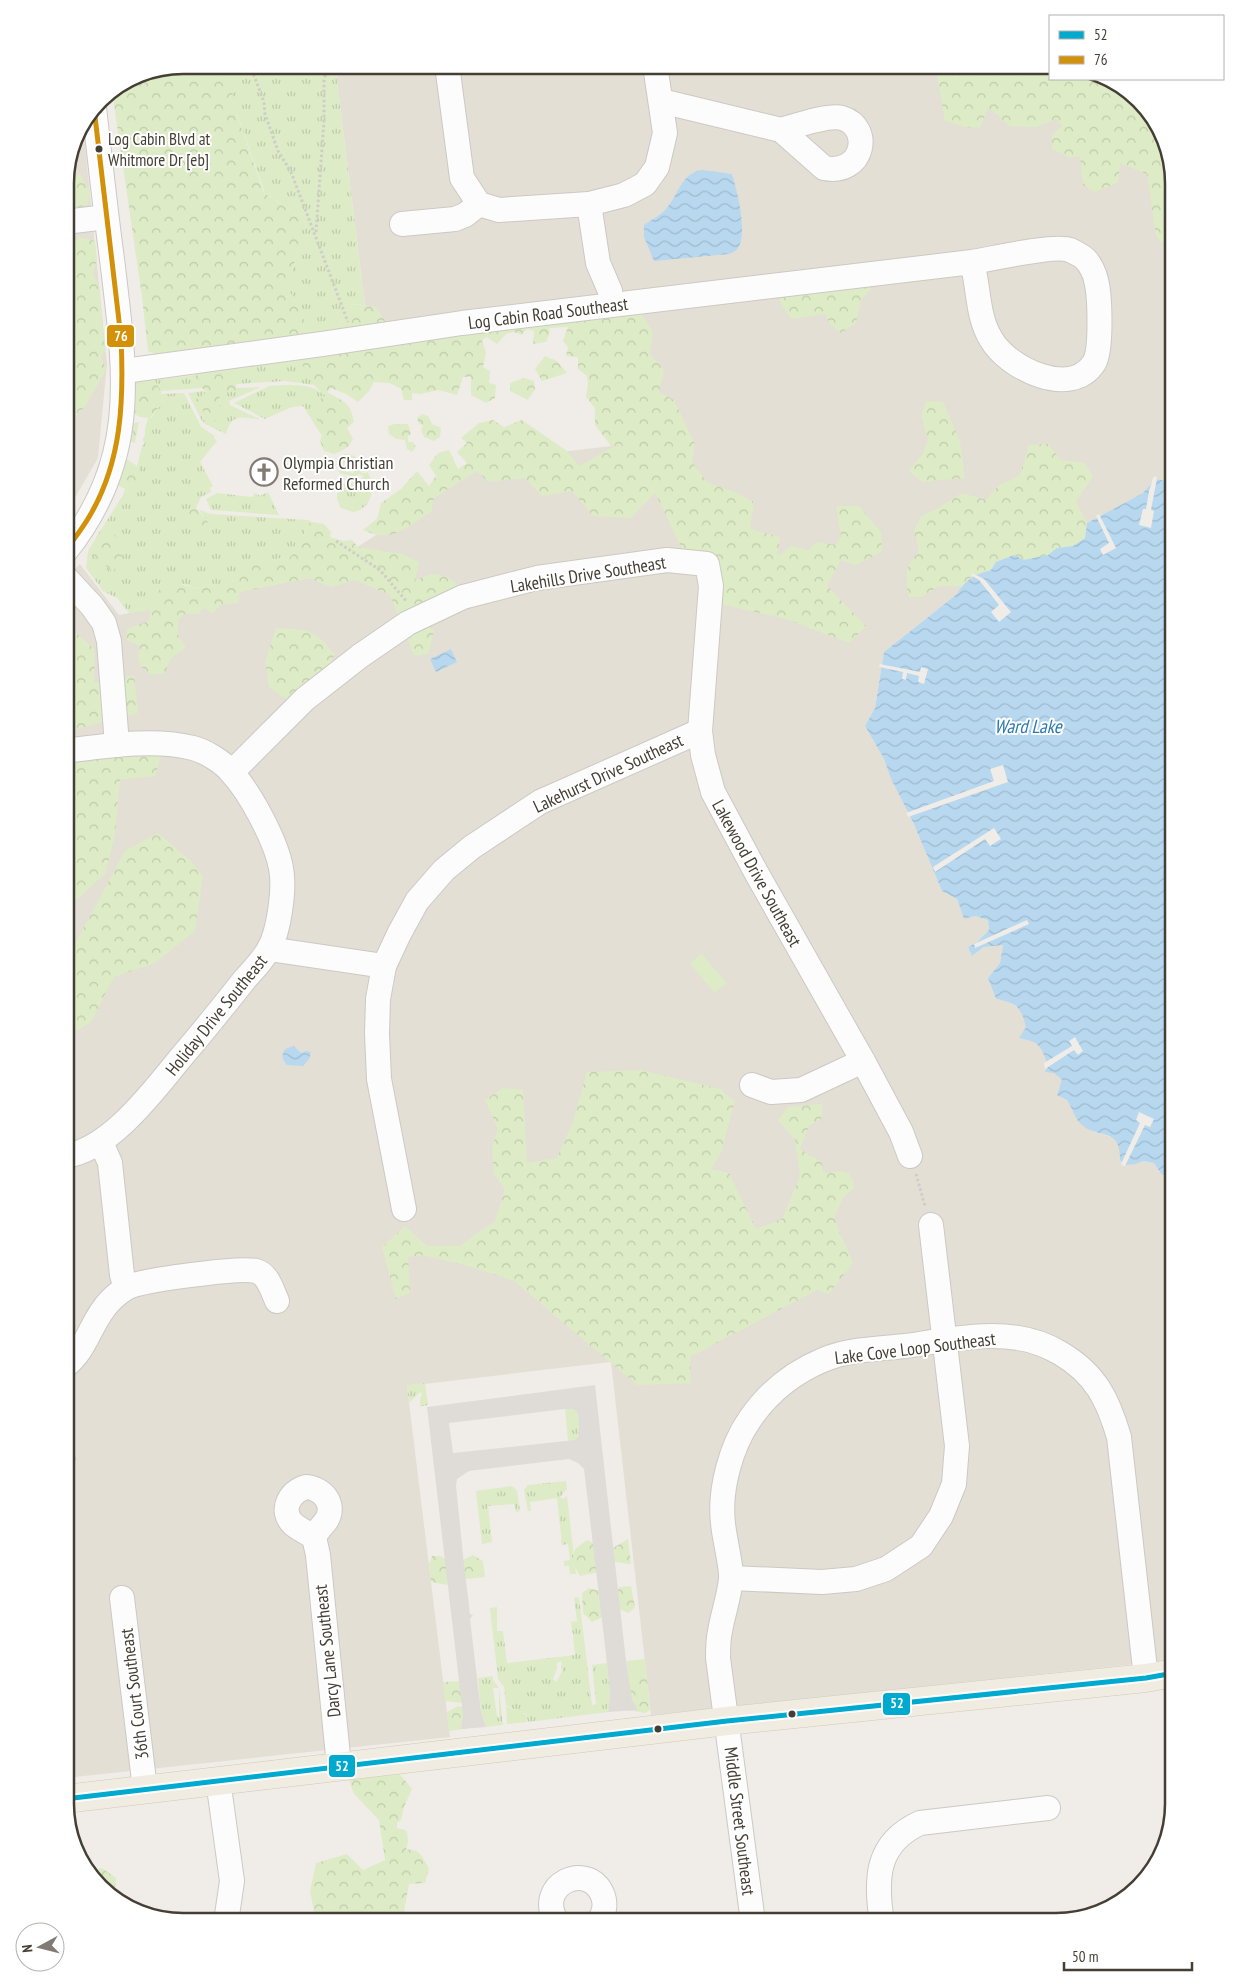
<svg xmlns="http://www.w3.org/2000/svg" width="1239" height="1987" font-family="'PT Sans Narrow',sans-serif">
<style>
.residential{fill:#e4dfd5}
.grass{fill:url(#grass-tufts);fill-rule:evenodd}
.forest{fill:url(#forest-crowns)}
.park{fill:#ddebc6}
.parking{fill:#dfdcd8;fill-rule:evenodd}
.water{fill:url(#water-waves)}
.pier{fill:#f0ede8}
.lines{fill:none;stroke-linecap:round;stroke-linejoin:round}
.minor-casing{stroke:#ccc9c4;stroke-width:26}
.major-casing{stroke:#d2c9b5;stroke-width:29}
.path{stroke:#d0cdc9;stroke-width:3;stroke-dasharray:2.5 2.5;stroke-linecap:butt}
.minor{stroke:#fdfcfc;stroke-width:24}
.major{stroke:#f1ece2;stroke-width:28}
.bus-1-casing{stroke:#fff;stroke-width:9}
.bus-2-casing{stroke:#fff;stroke-width:9}
.bus-1{stroke:#00a9ce;stroke-width:5}
.bus-2{stroke:#d3910a;stroke-width:5}
.bus-dot{fill:#453e34;stroke:#fff;stroke-width:2}
.labels{text-anchor:middle;dominant-baseline:central;stroke-width:4;stroke-linejoin:round;paint-order:stroke}
.bus-label{font-size:17px;fill:#453e34;stroke:#fff;text-anchor:start}
.street-label{font-size:18px;fill:#453e34;stroke:#fff}
.poi-label{font-size:18px;fill:#453e34;stroke:#fff;text-anchor:start}
.water-label{font-size:19px;font-style:italic;fill:#2a79b3;stroke:#fff}
.rim{fill:none;stroke:#453e34;stroke-width:2.5}
.line-badge{stroke:#fff;stroke-width:2}
.badge-label{font-size:14px;text-anchor:middle;font-weight:bold;fill:#fff}
</style>
<defs>
<pattern id="grass-tufts" width="24" height="20" patternUnits="userSpaceOnUse" patternTransform="scale(1.25)"><rect width="24" height="20" fill="#ddebc6"/><path d="M3 7l-1-3M5 7V3M7 7l1-3M15 17l-1-3M17 17v-4M19 17l1-3" fill="none" stroke="#bfcbab"/></pattern>
<pattern id="forest-crowns" width="20" height="18" patternUnits="userSpaceOnUse" patternTransform="scale(1.25)"><rect width="20" height="18" fill="#ddebc6"/><path d="M2 6a3 3 0 1 1 6 0M12 15a3 3 0 1 1 6 0" fill="none" stroke="#bfcbab"/></pattern>
<pattern id="water-waves" width="16" height="10" patternUnits="userSpaceOnUse" patternTransform="scale(1.25)"><rect width="16" height="10" fill="#b7d8ef"/><path d="M0 5q4-4 8 0t8 0" fill="none" stroke="#9fbace"/></pattern>
</defs>
<rect width="100%" height="100%" fill="#f0ede8"/>
<g class="residential">
<polygon points="335,65 1050,65 1050,79 1104,79 1121,85 1162,130 1174,183 1174,482 1155,479 1143,493 1087,523 1085,538 962,586 957,594 884,652 875,708 865,726 884,759 891,779 913,822 942,891 957,899 964,919 975,916 988,920 989,930 977,942 968,947 972,956 984,947 1003,944 1000,963 988,978 996,999 1008,1001 1022,1011 1032,1041 1041,1047 1048,1066 1062,1080 1067,1100 1079,1122 1094,1132 1115,1138 1121,1147 1120,1160 1136,1164 1143,1161 1154,1163 1162,1175 1174,1173 1174,1660 651,1715 611,1362 407,1386 450,1737 65,1778 65,578 80,564 119,615 309,578 493,460 644,442 627,297 368,328"/>
<polygon points="83,125 107,364 98,458 65,515 65,175 74,138"/>
</g>
<g class="grass">
<polygon points="245,65 335,65 365,305 353,304 337,327 317,335 309,329 287,286 302,239 302,218 265,193 231,97 245,74"/>
<polygon points="299,360 314,385 285,381 236,384 237,369"/>
<polygon points="196,375 198,385 202,388 161,391 154,380"/>
<path d="M286,385C299,385 314,385 324,395L327,392L343,401L333,396L317,417L324,429L322,436L303,406L292,407L265,419L234,403L269,386Z"/>
<path d="M261,387L229,401L230,405L259,419C241,418 232,412 226,434L203,423L188,393L205,391L220,414L219,398L226,392H236V388Z"/>
<polygon points="184,393 201,427 215,436 214,438 217,441 200,462 213,486 210,488 211,492 201,497 196,508 189,510 187,519 193,522 198,530 208,522 199,510 211,514 308,520 312,522 305,526 304,534 296,540 295,552 287,560 279,558 274,563 263,561 256,555 249,561 239,580 229,581 220,588 207,585 199,589 183,584 170,589 153,600 151,610 129,613 117,598 103,591 86,568 88,551 113,572 112,530 97,536 123,495 125,489 134,489 140,468 137,466 142,446 145,443 142,440 145,435 145,429 148,418 151,418 163,402 162,394"/>
<path d="M344,454C353,453 359,459 364,466L361,465L359,469L362,473H366L367,471L371,479H362L363,476L359,474L357,477L339,473V461ZM351,460L355,470L353,473L339,470L342,464Z"/>
<path d="M338,478H345L344,480L339,478V482L344,484L353,483L349,478L362,483V486H366L367,483L372,484C373,497 367,510 353,512L341,508L337,499Z"/>
<polygon points="268,492 279,515 211,510 206,499 217,493 252,497 255,493 260,496"/>
<polygon points="425,1383 428,1405 416,1407 420,1406 420,1399 422,1394 420,1392 409,1403 407,1385"/>
<polygon points="565,1409 573,1409 578,1413 579,1436 575,1440 568,1441"/>
<polygon points="566,1481 567,1489 560,1497 563,1499 567,1496 576,1574 570,1574 569,1566 564,1566 564,1561 570,1560 568,1544 562,1545 557,1498 530,1502 531,1511 528,1511 524,1490 528,1485"/>
<polygon points="512,1486 517,1491 520,1510 516,1513 514,1504 488,1506 492,1542 482,1544 476,1491"/>
<path d="M579,1597L592,1705L596,1704L592,1665L607,1663L610,1696L608,1712L528,1722L526,1713H523L526,1714L527,1722L507,1724L506,1706L520,1713L506,1705L504,1687L498,1679L490,1608L497,1607V1631H503L507,1663L575,1655L573,1637H574L573,1636L571,1622L577,1621L574,1598ZM561,1661L562,1671L556,1682L553,1679L557,1669V1663Z"/>
<polygon points="645,1659 647,1679 643,1673 628,1675 626,1661"/>
<path d="M493,1676V1680L499,1688L503,1725L486,1727L481,1712L478,1678ZM493,1688H499V1718L497,1716Z"/>
</g>
<g class="forest">
<path d="M183,65H244L245,74L231,97L264,193L302,218V239L287,286L309,329L317,335L337,327L353,304L377,307L388,327L637,307L653,332L650,354L664,370L659,392L674,400L695,444L692,462L708,483L735,492L754,502L750,529L780,537L777,557L791,546L808,550L816,542L836,545L841,535L836,506H859L881,532L882,552L856,565L841,560L827,586L866,626L849,643L786,619L720,604L686,557L655,493L631,518L593,516L572,491L542,496L525,478L488,482L477,471L434,498L431,512C407,527 392,544 363,530L377,519L381,503L401,489L417,471L429,486L436,476L429,465L438,453L449,450L458,469L467,463L457,452L467,443L461,438L479,423L493,420L504,427L522,420L567,451L579,466L613,447L631,444L611,446L595,425V408L586,397L588,384L587,376L578,369V357L566,356L568,347L563,341L568,327L549,328L550,332L546,342L533,344L534,331L527,329L521,335L514,332L506,334L497,344L487,337L482,340L486,353L483,367L490,371L489,383L496,385L495,398L486,403L471,395V377H463L457,395L438,390L421,394L412,393V400H404L401,389L390,383L374,382L369,391L358,402L346,394L331,388L324,395L312,383L299,360L237,369L236,392H226L219,398L220,414L215,422L206,421L202,419L203,410L196,407L195,400L207,392L193,381L196,375L194,355L162,357L148,351L142,297L112,91L138,74Z"/>
<polygon points="935,65 1050,65 1050,79 1104,79 1121,85 1162,130 1174,183 1174,255 1156,236 1147,174 1120,163 1118,183 1094,192 1083,185 1080,156 1070,158 1052,149 1052,135 1062,126 1056,119 1036,127 1009,126 992,110 988,109 980,128 965,127 945,121"/>
<polygon points="79,173 90,192 88,205 75,208 65,198 65,188"/>
<polygon points="79,237 95,241 97,260 93,273 99,288 105,351 101,357 106,370 86,405 71,422 65,468 65,300 68,298 65,278 65,254"/>
<polygon points="794,270 880,279 861,300 856,323 841,333 830,324 825,314 791,319 777,297 781,280"/>
<polygon points="545,356 557,361 567,373 542,381 535,369"/>
<polygon points="524,378 534,381 535,389 528,400 510,391 510,383"/>
<polygon points="154,380 161,391 163,402 150,418 140,417 127,410 130,383"/>
<path d="M333,396C347,402 351,406 354,422L347,428L353,439L348,447L335,454L324,451L320,441L324,429L317,417L319,399Z"/>
<polygon points="926,401 943,402 960,441 965,478 922,482 909,471 923,453 928,440 921,416"/>
<polygon points="422,414 428,416 432,424 441,428 440,437 434,441 424,437 421,430 423,425 419,424 417,418"/>
<polygon points="139,422 135,443 128,441 129,424"/>
<polygon points="394,424 408,424 411,434 408,436 408,442 413,442 416,447 412,452 407,449 405,440 396,439 389,434 388,426"/>
<path d="M1048,444L1061,460L1085,463L1093,476L1076,502L1087,523L1085,538L1073,546L1058,548L1048,555L973,575L962,586H939L921,597H909C904,576 905,567 919,551L914,531L921,516L935,510L962,493L986,500L999,485L1020,475L1029,445Z"/>
<polygon points="128,460 140,468 140,478 134,490 125,489 108,480 113,466"/>
<polygon points="196,508 208,522 209,529 206,532 198,531 193,522 187,519 189,510"/>
<path d="M312,522L324,524L331,532L330,537L343,541L352,540L358,547L402,554L419,562L415,581C432,571 443,572 458,585L447,609L421,623L434,630L428,654L414,656L390,595L355,580L331,587L309,578L240,592L238,603L221,605L213,613L203,608L199,614H184L178,620V635L186,648L171,658L165,673L151,675C139,666 135,662 140,646L127,640V629L149,621C151,607 152,594 164,586L170,589L175,583L199,589L207,585L220,588L229,581L239,580L249,561L256,555L263,561L274,563L279,558L287,560L295,552L296,540L304,534L305,526Z"/>
<path d="M111,530C127,549 125,552 113,572L88,551L97,536Z"/>
<path d="M276,628C307,629 314,629 335,654L323,678L291,703L269,687L265,662Z"/>
<polygon points="65,631 75,632 95,650 94,682 134,676 138,713 65,732"/>
<polygon points="161,756 155,776 120,780 115,833 106,873 65,910 65,765 113,757"/>
<polygon points="158,833 190,860 203,876 195,931 155,963 114,977 91,1022 65,1038 65,962 125,851"/>
<polygon points="641,1070 720,1089 735,1101 721,1153 711,1169 729,1173 756,1229 782,1219 800,1176 795,1140 778,1120 788,1107 822,1104 822,1118 809,1126 800,1149 822,1162 823,1173 841,1171 849,1173 853,1181 854,1189 843,1198 834,1218 853,1263 829,1294 817,1290 690,1357 691,1383 637,1385 514,1281 468,1266 423,1255 408,1257 410,1293 396,1299 382,1247 405,1226 427,1246 459,1246 495,1221 505,1189 494,1175 492,1147 498,1129 485,1100 503,1088 523,1090 527,1163 557,1158 572,1124 587,1072"/>
<polygon points="628,1539 631,1564 614,1562 613,1548"/>
<polygon points="587,1540 597,1545 599,1572 580,1576 572,1562 575,1549"/>
<polygon points="473,1555 483,1561 485,1577 465,1579 459,1562"/>
<polygon points="432,1556 440,1556 448,1560 452,1573 447,1585 431,1582 429,1564"/>
<polygon points="631,1586 635,1607 629,1613 615,1608 613,1596 620,1587"/>
<polygon points="589,1588 602,1592 603,1617 592,1622 583,1613 582,1593"/>
<polygon points="643,1673 647,1679 650,1710 645,1713 627,1710 627,1675"/>
<polygon points="465,1681 470,1692 462,1703 445,1701 443,1682"/>
<polygon points="458,1706 472,1709 470,1728 449,1731 447,1712"/>
<path d="M373,1771L398,1772L412,1789L404,1807L401,1820L397,1823V1828L407,1831L408,1842L406,1850C420,1847 422,1858 429,1868L425,1883L409,1884L404,1911L406,1922H316L310,1891L316,1863L347,1854L363,1870L385,1860L379,1820L354,1794L349,1780Z"/>
<polygon points="102,1868 116,1878 114,1898 90,1871"/>
</g>
<polygon class="park" points="701,953 727,983 715,993 690,964"/>
<path class="parking" d="M595,1385L626,1661L632,1700L638,1710L608,1712L610,1696L607,1663L584,1469L578,1463L569,1459L469,1471L457,1479L456,1486L464,1565L470,1614L473,1615L470,1619L481,1712L486,1727L461,1729L463,1715L427,1407ZM565,1409H573L578,1413L579,1436L575,1440L453,1453L449,1423Z"/>
<g class="water">
<path d="M702,170L732,174C737,190 748,233 738,248C736,251 732,253 729,254L654,261L644,237V225C651,220 661,215 666,209C679,194 681,173 702,170Z"/>
<path d="M1155,479L1174,482V1173L1162,1175L1154,1163L1143,1161L1136,1164L1125,1165L1120,1160C1121,1124 1096,1142 1078,1121C1074,1115 1071,1106 1067,1100L1057,1095L1062,1080L1054,1073L1045,1072L1048,1066C1041,1046 1040,1042 1019,1038L1026,1027C1021,1007 1017,1003 996,999L988,978L1000,963L1003,945L984,947L972,956L968,947L977,942L989,930L988,920L975,916L964,919L957,899L942,891L913,822L891,779L884,759L865,726L875,708L884,652L957,594C966,579 975,575 991,570L996,562L1014,555L1024,560L1048,555L1057,548L1073,546L1085,538L1087,523L1143,493Z"/>
<polygon points="451,649 457,662 436,672 430,659"/>
<path d="M294,1046L301,1053L306,1051L311,1052L309,1059L303,1066L287,1065C282,1059 281,1056 285,1049Z"/>
<path d="M76,1457C75,1466 72,1471 65,1476V1458Z"/>
</g>
<g class="pier">
<polygon points="1155,476 1157,478 1151,510 1154,511 1151,528 1139,525 1143,509 1146,509 1149,491 1153,478"/>
<polygon points="1099,514 1116,548 1103,555 1100,549 1109,543 1096,516"/>
<polygon points="972,573 984,579 1011,612 999,622 991,612 999,605 979,580 971,575"/>
<polygon points="880,664 920,672 921,667 928,669 924,684 918,682 919,676 907,673 906,680 902,679 903,672 879,667"/>
<polygon points="1003,765 1008,782 908,817 906,813 994,781 990,769"/>
<polygon points="994,828 1001,839 990,846 985,839 935,872 933,867"/>
<polygon points="1027,920 1029,924 975,948 974,944"/>
<polygon points="1075,1037 1083,1051 1078,1055 1074,1050 1045,1069 1044,1063 1072,1046 1069,1041"/>
<polygon points="1139,1112 1154,1119 1150,1127 1145,1125 1125,1166 1123,1166 1121,1164 1140,1123 1136,1120"/>
</g>
<g class="lines">
<g class="minor-casing">
<g id="minor">
<polyline points="447,65 462,178 479,204 499,210 589,204 624,195 645,184 657,167 665,133 655,65"/>
<path d="M661,101L781,130L824,168C864,176 873,127 842,118C829,114 795,126 781,130"/>
<polyline points="589,204 598,263 610,291"/>
<polyline points="65,222 106,217"/>
<polyline points="402,224 455,219 465,215 479,204"/>
<path d="M124,371L322,344L462,323L972,262C991,259 1055,244 1070,250C1074,252 1083,256 1086,260C1090,264 1095,274 1096,280C1100,295 1102,350 1094,363C1071,399 1007,368 991,339C977,317 979,287 972,262"/>
<path d="M65,552C141,457 125,370 112,259C105,208 100,158 94,108"/>
<polyline points="65,577 92,606 104,623 109,641 117,745"/>
<polyline points="232,772 305,699 360,656 408,623 463,597 537,578 667,560 707,564 711,586 700,731 703,755 713,792 757,874 863,1061 901,1132 910,1156"/>
<polyline points="269,949 384,966"/>
<polyline points="752,1085 771,1092 801,1090 863,1061"/>
<polyline points="101,1142 110,1163 122,1275 126,1288"/>
<path d="M65,1156C109,1150 152,1093 178,1061C201,1034 223,1007 245,979C253,970 263,960 269,949C279,931 285,889 281,868C276,841 250,792 231,772C223,762 205,751 193,748C154,738 105,746 65,751"/>
<polyline points="404,1209 379,1079 377,1034 378,999 384,966 399,934 417,901 444,870 472,847 540,802 700,731"/>
<path d="M65,1366C87,1350 91,1320 110,1301C115,1296 122,1290 128,1287C144,1280 240,1267 256,1271C268,1274 272,1290 277,1301"/>
<path d="M306,1487C322,1488 337,1504 326,1521C322,1526 317,1531 314,1537C307,1533 299,1529 293,1524C279,1510 290,1492 306,1487Z"/>
<polyline points="314,1537 318,1555 339,1766"/>
<polyline points="731,1578 822,1582 856,1579 886,1569 921,1546 941,1516 954,1484 957,1446 931,1225"/>
<polyline points="122,1598 145,1789"/>
<polyline points="218,1780 232,1881 226,1922"/>
<path d="M557,1922C533,1885 589,1859 603,1896C606,1905 604,1915 598,1922"/>
<path d="M753,1922L718,1658C718,1649 718,1640 720,1631C723,1614 729,1597 731,1579C732,1566 724,1538 723,1523C719,1490 731,1446 750,1419C768,1393 794,1372 823,1360C848,1349 878,1349 905,1346C940,1341 983,1332 1018,1338C1032,1340 1048,1346 1060,1353C1096,1374 1108,1400 1119,1437L1146,1678"/>
<path d="M882,1922C875,1879 876,1843 920,1823L1048,1808"/>
</g>
</g>
<g class="major-casing">
<polyline id="major" points="65,1799 727,1721 1146,1678 1174,1673"/>
</g>
<g class="path">
<polyline points="250,65 264,102 265,114 278,151 291,172 348,322"/>
<polyline points="127,81 151,77 162,69"/>
<polyline points="316,232 324,121 324,80 328,65"/>
<polyline points="336,541 380,570 407,602"/>
<polyline points="916,1174 925,1206"/>
</g>
<use href="#minor" class="minor"/>
<use href="#major" class="major"/>
<g class="bus-1-casing">
<polyline id="bus-1" points="65,1799 727,1721 1146,1678 1174,1673"/>
</g>
<g class="bus-2-casing">
<path id="bus-2" d="M65,552C73,540 82,529 89,517C122,462 124,400 121,338L94,108"/>
</g>
<use href="#bus-1" class="bus-1"/>
<use href="#bus-2" class="bus-2"/>
</g>
<defs>
<g id="church-ring" transform="scale(1.4375)"><circle r="9.5" fill="#fff" stroke="#817b73" stroke-width="1.5"/><path d="M-1.2-6h2.4v3.5h3.3v2.4h-3.3V6h-2.4V-.1h-3.3v-2.4h3.3Z" fill="#817b73"/></g>
</defs>
<g fill-rule="evenodd">
<use href="#church-ring" x="264" y="472"/>
</g>
<g class="bus-dot">
<circle cx="99" cy="149" r="4.5"/>
<circle cx="792" cy="1714" r="4.5"/>
<circle cx="658" cy="1729" r="4.5"/>
</g>
<g class="labels">
<g class="bus-label">
<text x="108" y="139">Log Cabin Blvd at<tspan x="108" dy="21">Whitmore Dr [eb]</tspan></text>
</g>
<g class="street-label">
<text transform="translate(548 313) rotate(-7)">Log Cabin Road Southeast</text>
<text transform="translate(588 574) rotate(-9)">Lakehills Drive Southeast</text>
<text transform="translate(608 773) rotate(-25)">Lakehurst Drive Southeast</text>
<text transform="translate(757 873) rotate(61)">Lakewood Drive Southeast</text>
<text transform="translate(216 1015) rotate(-51)">Holiday Drive Southeast</text>
<text transform="translate(915 1348) rotate(-7)">Lake Cove Loop Southeast</text>
<text transform="translate(327 1651) rotate(-96)">Darcy Lane Southeast</text>
<text transform="translate(134 1694) rotate(-97)">36th Court Southeast</text>
<text transform="translate(740 1821) rotate(83)">Middle Street Southeast</text>
</g>
<g class="poi-label">
<text x="283" y="462">Olympia Christian<tspan x="283" dy="21">Reformed Church</tspan></text>
</g>
<g class="water-label">
<text x="1028" y="726">Ward Lake</text>
</g>
</g>
<path d="M0 0H1239V1987H0ZM183 74H1056A109 109 0 0 1 1165 183V1804A109 109 0 0 1 1056 1913H183A109 109 0 0 1 74 1804V183A109 109 0 0 1 183 74Z" fill="#fff" fill-rule="evenodd"/>
<path class="rim" d="M183 74H1056A109 109 0 0 1 1165 183V1804A109 109 0 0 1 1056 1913H183A109 109 0 0 1 74 1804V183A109 109 0 0 1 183 74Z"/>
<g class="line-badge">
<rect x="106" y="324" width="29" height="24" rx="5" fill="#d3910a"/>
<rect x="882" y="1692" width="29" height="24" rx="5" fill="#00a9ce"/>
<rect x="328" y="1754" width="28" height="24" rx="5" fill="#00a9ce"/>
</g>
<g class="badge-label">
<text x="121" y="341">76</text>
<text x="897" y="1708">52</text>
<text x="342" y="1771">52</text>
</g>
<rect x="1049" y="15" width="175" height="65" fill="#ffffff" stroke="#b5b2ae"/>
<rect x="1059" y="31" width="25" height="8" fill="#00a9ce" stroke="#b5b2ae"/>
<text x="1094" y="40" font-size="15" fill="#453e34">52</text>
<rect x="1059" y="56" width="25" height="8" fill="#d3910a" stroke="#b5b2ae"/>
<text x="1094" y="65" font-size="15" fill="#453e34">76</text>
<g transform="translate(40 1947) rotate(263)"><circle r="24" fill="#ffffff" stroke="#b5b2ae"/>
<path d="M0-4L9 19L0 12L-9 19Z" fill="#817b73"/>
<text y="-8" font-size="14" font-weight="bold" text-anchor="middle" fill="#453e34">N</text>
</g>
<path d="M1064 1962v8h128v-8" fill="none" stroke="#453e34" stroke-width="2.5"/>
<text x="1072" y="1962" font-size="15" fill="#453e34" stroke="#ffffff" stroke-width="4" paint-order="stroke">50 m</text>
</svg>
